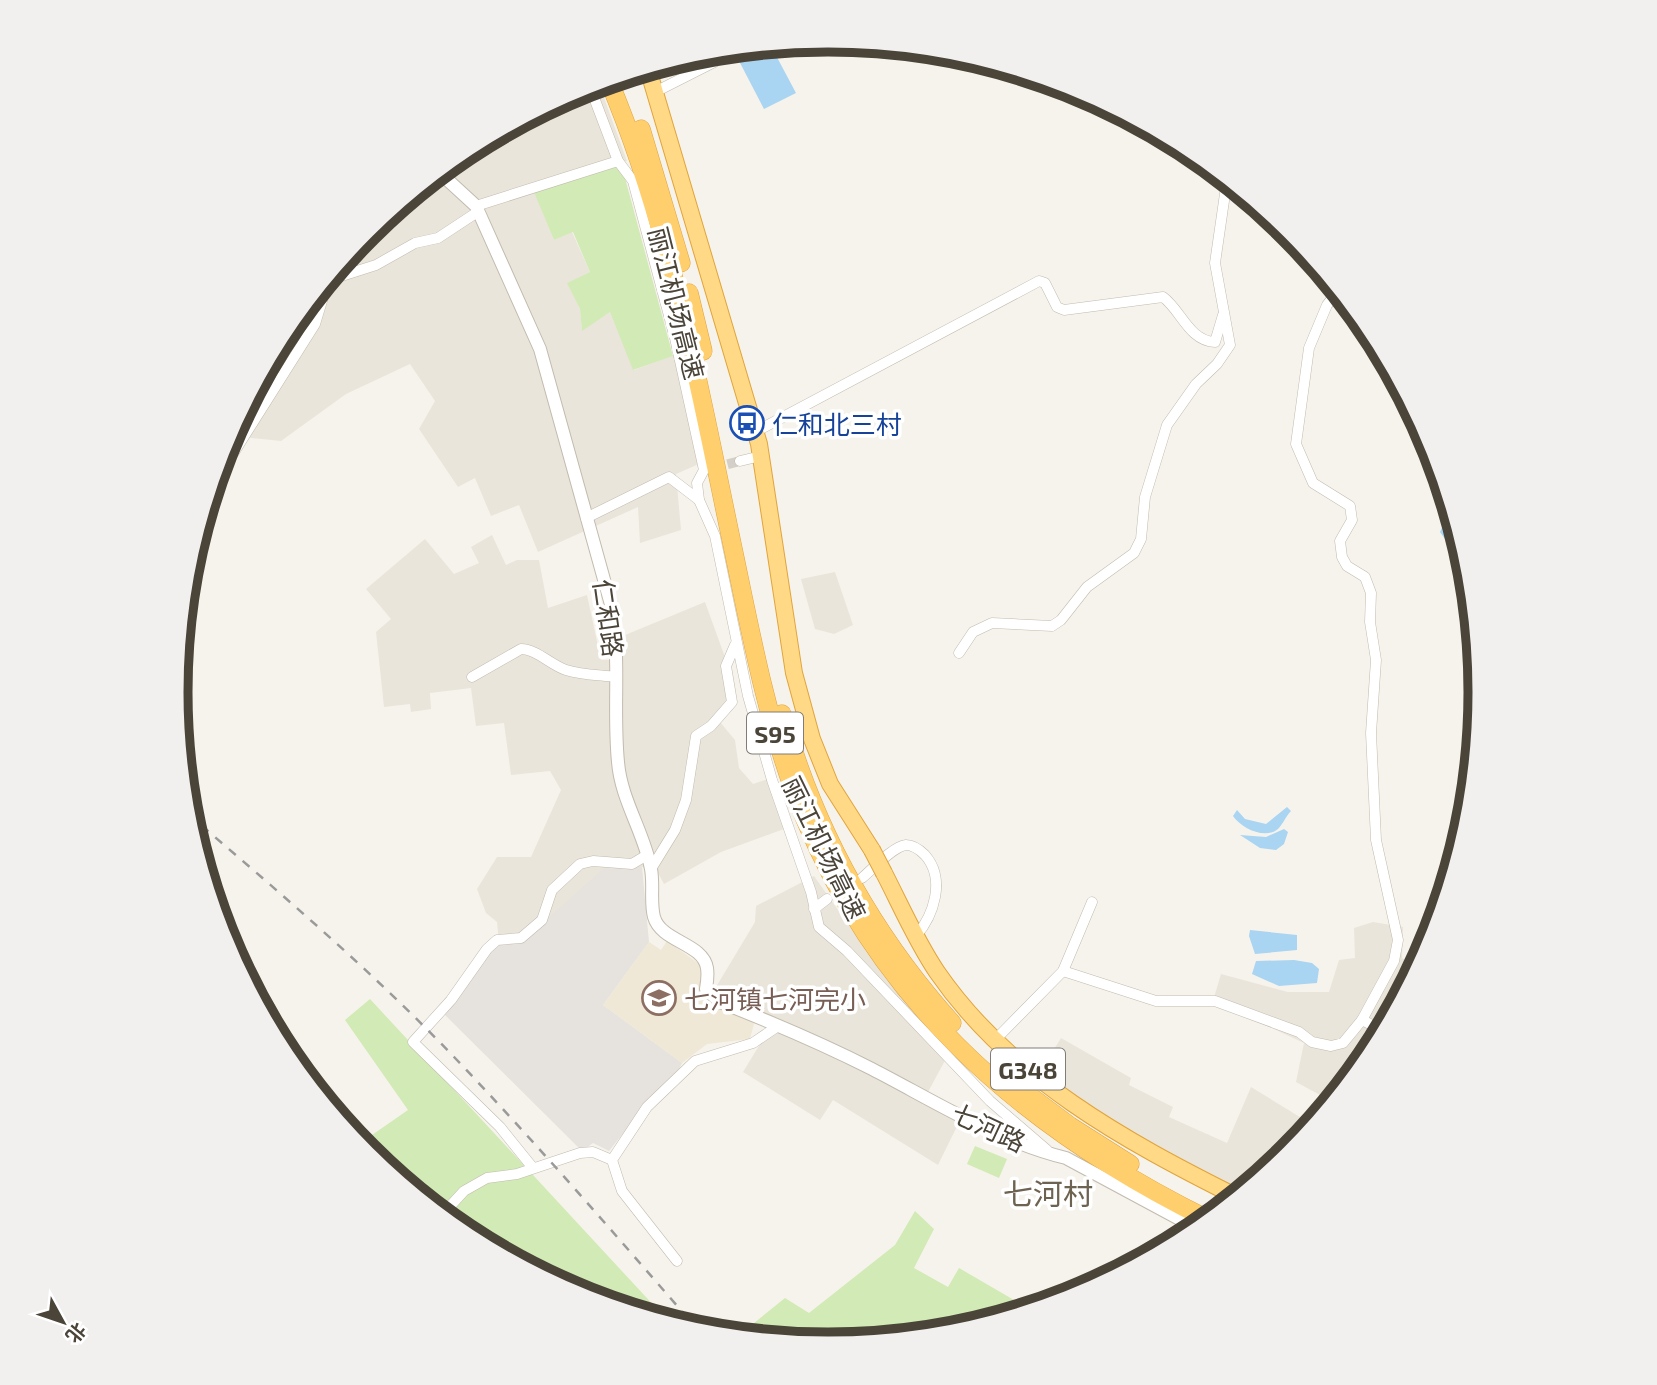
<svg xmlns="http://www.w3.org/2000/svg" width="1657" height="1385" font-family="'Exo 2','Noto Sans SC',sans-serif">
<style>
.residential{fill:#eae5da}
.industrial{fill:#e6e2dd}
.education{fill:#efe8d6}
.green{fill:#d2eab5}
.water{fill:#a9d4f2}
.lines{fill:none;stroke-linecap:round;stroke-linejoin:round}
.minor-tunnel{stroke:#d4d0c8;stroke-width:10;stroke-dasharray:10 5;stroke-linecap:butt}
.minor-casing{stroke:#c2bbae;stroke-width:11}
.tertiary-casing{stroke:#c2bbae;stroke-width:14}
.trunk-casing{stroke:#e0a43c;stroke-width:18}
.motorway-casing{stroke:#e0a43c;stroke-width:19}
.minor{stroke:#fff;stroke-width:10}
.tertiary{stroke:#fff;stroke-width:12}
.trunk{stroke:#ffd985;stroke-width:16}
.motorway{stroke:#ffcf6e;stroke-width:18}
.rail{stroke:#9a9a9a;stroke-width:2.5;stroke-dasharray:9 9;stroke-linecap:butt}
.trunk-bridge-casing{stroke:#e0a43c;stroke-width:18;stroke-linecap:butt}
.trunk-bridge{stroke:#ffd985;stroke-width:16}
.labels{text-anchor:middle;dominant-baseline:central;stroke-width:7;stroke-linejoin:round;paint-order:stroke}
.shield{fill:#fff;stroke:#817c74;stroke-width:2}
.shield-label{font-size:24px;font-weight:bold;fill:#4b4439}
.street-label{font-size:26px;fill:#4b4439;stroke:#fff}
.transit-label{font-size:26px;fill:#164399;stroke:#fff;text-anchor:start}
.education-label{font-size:26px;fill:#785e54;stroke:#fff;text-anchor:start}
.quarter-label{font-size:30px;fill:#6e6250;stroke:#fff}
.rim{fill:none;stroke:#4b4439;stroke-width:9}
</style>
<rect width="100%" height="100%" fill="#f6f3ec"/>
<g class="residential">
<polygon points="599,84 627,161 535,192 554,240 572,232 590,272 568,283 580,309 582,330 610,312 634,370 682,352 708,460 676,474 681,530 640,543 638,507 538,552 519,505 491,516 475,478 458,487 419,429 435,401 410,364 346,394 281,441 251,438 236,425 273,354 281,360 295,338 287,330 368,231 466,150 579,90"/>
<polygon points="492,535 506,565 517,560 539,560 548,608 587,595 601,660 614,660 613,640 705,602 730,671 737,703 720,722 735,740 739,768 753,784 768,779 784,829 721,852 664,884 655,867 642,867 521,943 499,942 497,922 486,913 477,889 497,857 531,857 561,790 550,771 511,775 504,723 476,726 471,688 430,693 431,709 411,712 410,704 384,707 376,632 391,619 366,589 425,539 454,574 479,563 471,547"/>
<polygon points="835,572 853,625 834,634 815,629 801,579"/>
<polygon points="814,876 889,982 949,1053 928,1092 964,1112 938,1165 833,1100 820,1120 743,1072 774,1021 713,992 755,922 756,906"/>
<polygon points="1373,922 1403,927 1402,958 1418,967 1371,1055 1333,1102 1296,1082 1304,1043 1213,1001 1221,974 1288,992 1329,992 1339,960 1355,958 1354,928"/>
<polygon points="1061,1038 1131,1078 1129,1085 1173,1107 1169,1117 1227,1143 1251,1087 1313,1125 1289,1154 1243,1192 1160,1153 1074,1100 1040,1072"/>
</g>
<polygon class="industrial" points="642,867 649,942 603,1005 682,1063 676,1075 656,1092 609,1151 593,1143 582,1151 444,1014 499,942 521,942 603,869"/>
<polygon class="education" points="667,941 702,966 702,991 755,1020 750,1039 707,1044 682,1063 603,1005 649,942 661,950"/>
<g class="green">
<polygon points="615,165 625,178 673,356 633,370 610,312 582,331 580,309 567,283 590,272 573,232 554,240 534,192"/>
<polygon points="370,999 670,1323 579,1295 466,1235 367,1153 359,1144 408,1110 345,1020"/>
<polygon points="975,1146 1007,1159 999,1178 967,1164"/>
<polygon points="915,1211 934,1229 914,1268 948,1287 959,1268 1014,1300 1007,1314 955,1332 829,1345 738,1336 785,1298 809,1313 895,1245"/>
</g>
<g class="water">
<polygon points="771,46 796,93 764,109 738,59 761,47"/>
<polygon points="1453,514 1463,547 1445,539 1440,532 1447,517"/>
<path d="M1287,807L1291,811C1286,816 1283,824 1278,829C1265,840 1241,828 1233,816L1237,810L1245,819L1266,824Z"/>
<polygon points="1284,829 1288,832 1284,844 1276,850 1260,848 1240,835 1266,837"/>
<polygon points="1250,930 1297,935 1297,950 1255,954 1249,936"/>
<polygon points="1294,960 1312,963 1319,969 1317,983 1279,986 1252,974 1256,961"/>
</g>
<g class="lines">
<polyline class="minor-tunnel" points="713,468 740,461"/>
<g class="minor-casing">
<g id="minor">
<polyline points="590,87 618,161 633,181 675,338 704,470 697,483 699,500 715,536 748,696 772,780 811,892 819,927 847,951 990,1101 1047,1150"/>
<polyline points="655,92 740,49"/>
<polyline points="476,206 618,161"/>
<polyline points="326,281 376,265 415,243 438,238 479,211"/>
<path d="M755,432L1039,281L1045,283L1057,307L1064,310L1163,297C1181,310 1189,341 1215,342L1223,315"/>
<polyline points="740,461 761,456"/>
<polyline points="214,484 315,324 322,301 321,288"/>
<polyline points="586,518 669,477 699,500"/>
<polyline points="959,653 973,632 992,623 1052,626 1061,620 1087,587 1134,553 1141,539 1145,497 1167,425 1196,384 1217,364 1230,345 1215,263 1227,180"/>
<path d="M472,677L521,649C536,649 551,665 566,670C581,675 600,675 616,677"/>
<polyline points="651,869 675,830 686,800 696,736 711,726 732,702 726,666 735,645"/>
<path d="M862,878C873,869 892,847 906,845C914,845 920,850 925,855C946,879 934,915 916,936"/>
<polyline points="814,909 827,899"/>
<polyline points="1063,971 1156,1001 1215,1001 1299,1032 1312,1042 1331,1046 1343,1043 1362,1020 1394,961 1398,940 1376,840 1371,733 1376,660 1370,622 1371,593 1365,577 1347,566 1342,557 1340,541 1352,520 1350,506 1313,483 1296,444 1309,348 1327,305 1338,291"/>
<polyline points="1362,1020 1384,1031"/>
<polyline points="996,1039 1063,971 1092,902"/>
<polyline points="533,1168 500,1127 413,1042 451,1000 487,949 497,940 521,938 542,920 552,890 580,864 593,861 632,864 647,855"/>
<polyline points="442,1215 464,1191 487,1178 517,1174 580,1153 593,1152 612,1160"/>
<polyline points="677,1261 622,1191 612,1160 647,1107 695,1061 753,1043 778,1026"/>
</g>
</g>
<g class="tertiary-casing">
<path id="tertiary" d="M439,172L476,206L540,349L613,612C620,662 613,711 618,762C621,800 644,832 651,869C654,885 650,902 654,917C661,942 703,943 707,968C708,974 707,983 706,989L720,1002C771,1022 823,1044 872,1069C934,1101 999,1142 1066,1158L1198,1229"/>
</g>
<g class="trunk-casing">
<g id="trunk">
<polyline points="648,69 759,444 794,673 812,739 830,784 872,850"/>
<path d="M884,873C901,906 916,941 937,972C1010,1078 1125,1141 1237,1197"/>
</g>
</g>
<g class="motorway-casing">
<g id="motorway">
<path d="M609,81C673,233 701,398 735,558C751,635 766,713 793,788C867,993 1018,1126 1209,1220"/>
<polyline points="641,129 681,263"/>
<polyline points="689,293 703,351"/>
<path d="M782,714C815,830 871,933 952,1023"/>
<polyline points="1026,1093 1070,1126 1130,1164"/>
</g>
</g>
<use href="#minor" class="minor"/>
<use href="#tertiary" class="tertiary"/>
<use href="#trunk" class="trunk"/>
<use href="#motorway" class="motorway"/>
<path class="rail" d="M188,814C279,892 372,971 455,1058C539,1146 619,1239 699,1331"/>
<g class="trunk-bridge-casing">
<polyline id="trunk-bridge" points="872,850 884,873"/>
</g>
<use href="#trunk-bridge" class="trunk-bridge"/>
</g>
<defs>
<g id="bus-ring" transform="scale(1.75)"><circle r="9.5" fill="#fff" stroke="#1a4fb4" stroke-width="1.5"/><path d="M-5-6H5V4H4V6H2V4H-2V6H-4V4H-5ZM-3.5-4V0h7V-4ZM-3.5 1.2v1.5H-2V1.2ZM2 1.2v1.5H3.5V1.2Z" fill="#1a4fb4"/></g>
<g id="school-ring" transform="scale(1.75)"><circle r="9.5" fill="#fff" stroke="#8d6e63" stroke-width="1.5"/><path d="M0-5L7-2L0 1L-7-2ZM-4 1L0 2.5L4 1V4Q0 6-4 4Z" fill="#8d6e63"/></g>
</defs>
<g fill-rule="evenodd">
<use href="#bus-ring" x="747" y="423"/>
<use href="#school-ring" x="659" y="998"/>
</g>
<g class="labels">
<g class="shield">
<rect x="747" y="712.5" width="56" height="41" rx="5"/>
<rect x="991" y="1048.5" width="74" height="41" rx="5"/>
</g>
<g class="shield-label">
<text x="775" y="733">S95</text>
<text x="1028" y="1069">G348</text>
</g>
<g class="street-label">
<text transform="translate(677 303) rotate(76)">丽江机场高速</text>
<text transform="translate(609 618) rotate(82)">仁和路</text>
<text transform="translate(825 848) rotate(64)">丽江机场高速</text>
<text transform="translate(989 1127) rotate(25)">七河路</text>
</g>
<g class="transit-label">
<text x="772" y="423">仁和北三村</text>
</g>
<g class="education-label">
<text x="684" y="998">七河镇七河完小</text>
</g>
<g class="quarter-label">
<text x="1048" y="1193">七河村</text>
</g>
</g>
<path d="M0 0H1657V1385H0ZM188 692a640 640 0 1 1 1280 0a640 640 0 1 1-1280 0Z" fill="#f1f0ef" fill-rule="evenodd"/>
<path class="rim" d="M188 692a640 640 0 1 1 1280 0a640 640 0 1 1-1280 0Z"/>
<g transform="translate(63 1322) rotate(130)" stroke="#ffffff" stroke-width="5" paint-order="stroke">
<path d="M0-5L12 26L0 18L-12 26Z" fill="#4b4439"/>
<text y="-10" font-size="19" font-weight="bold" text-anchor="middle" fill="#4b4439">北</text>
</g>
</svg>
